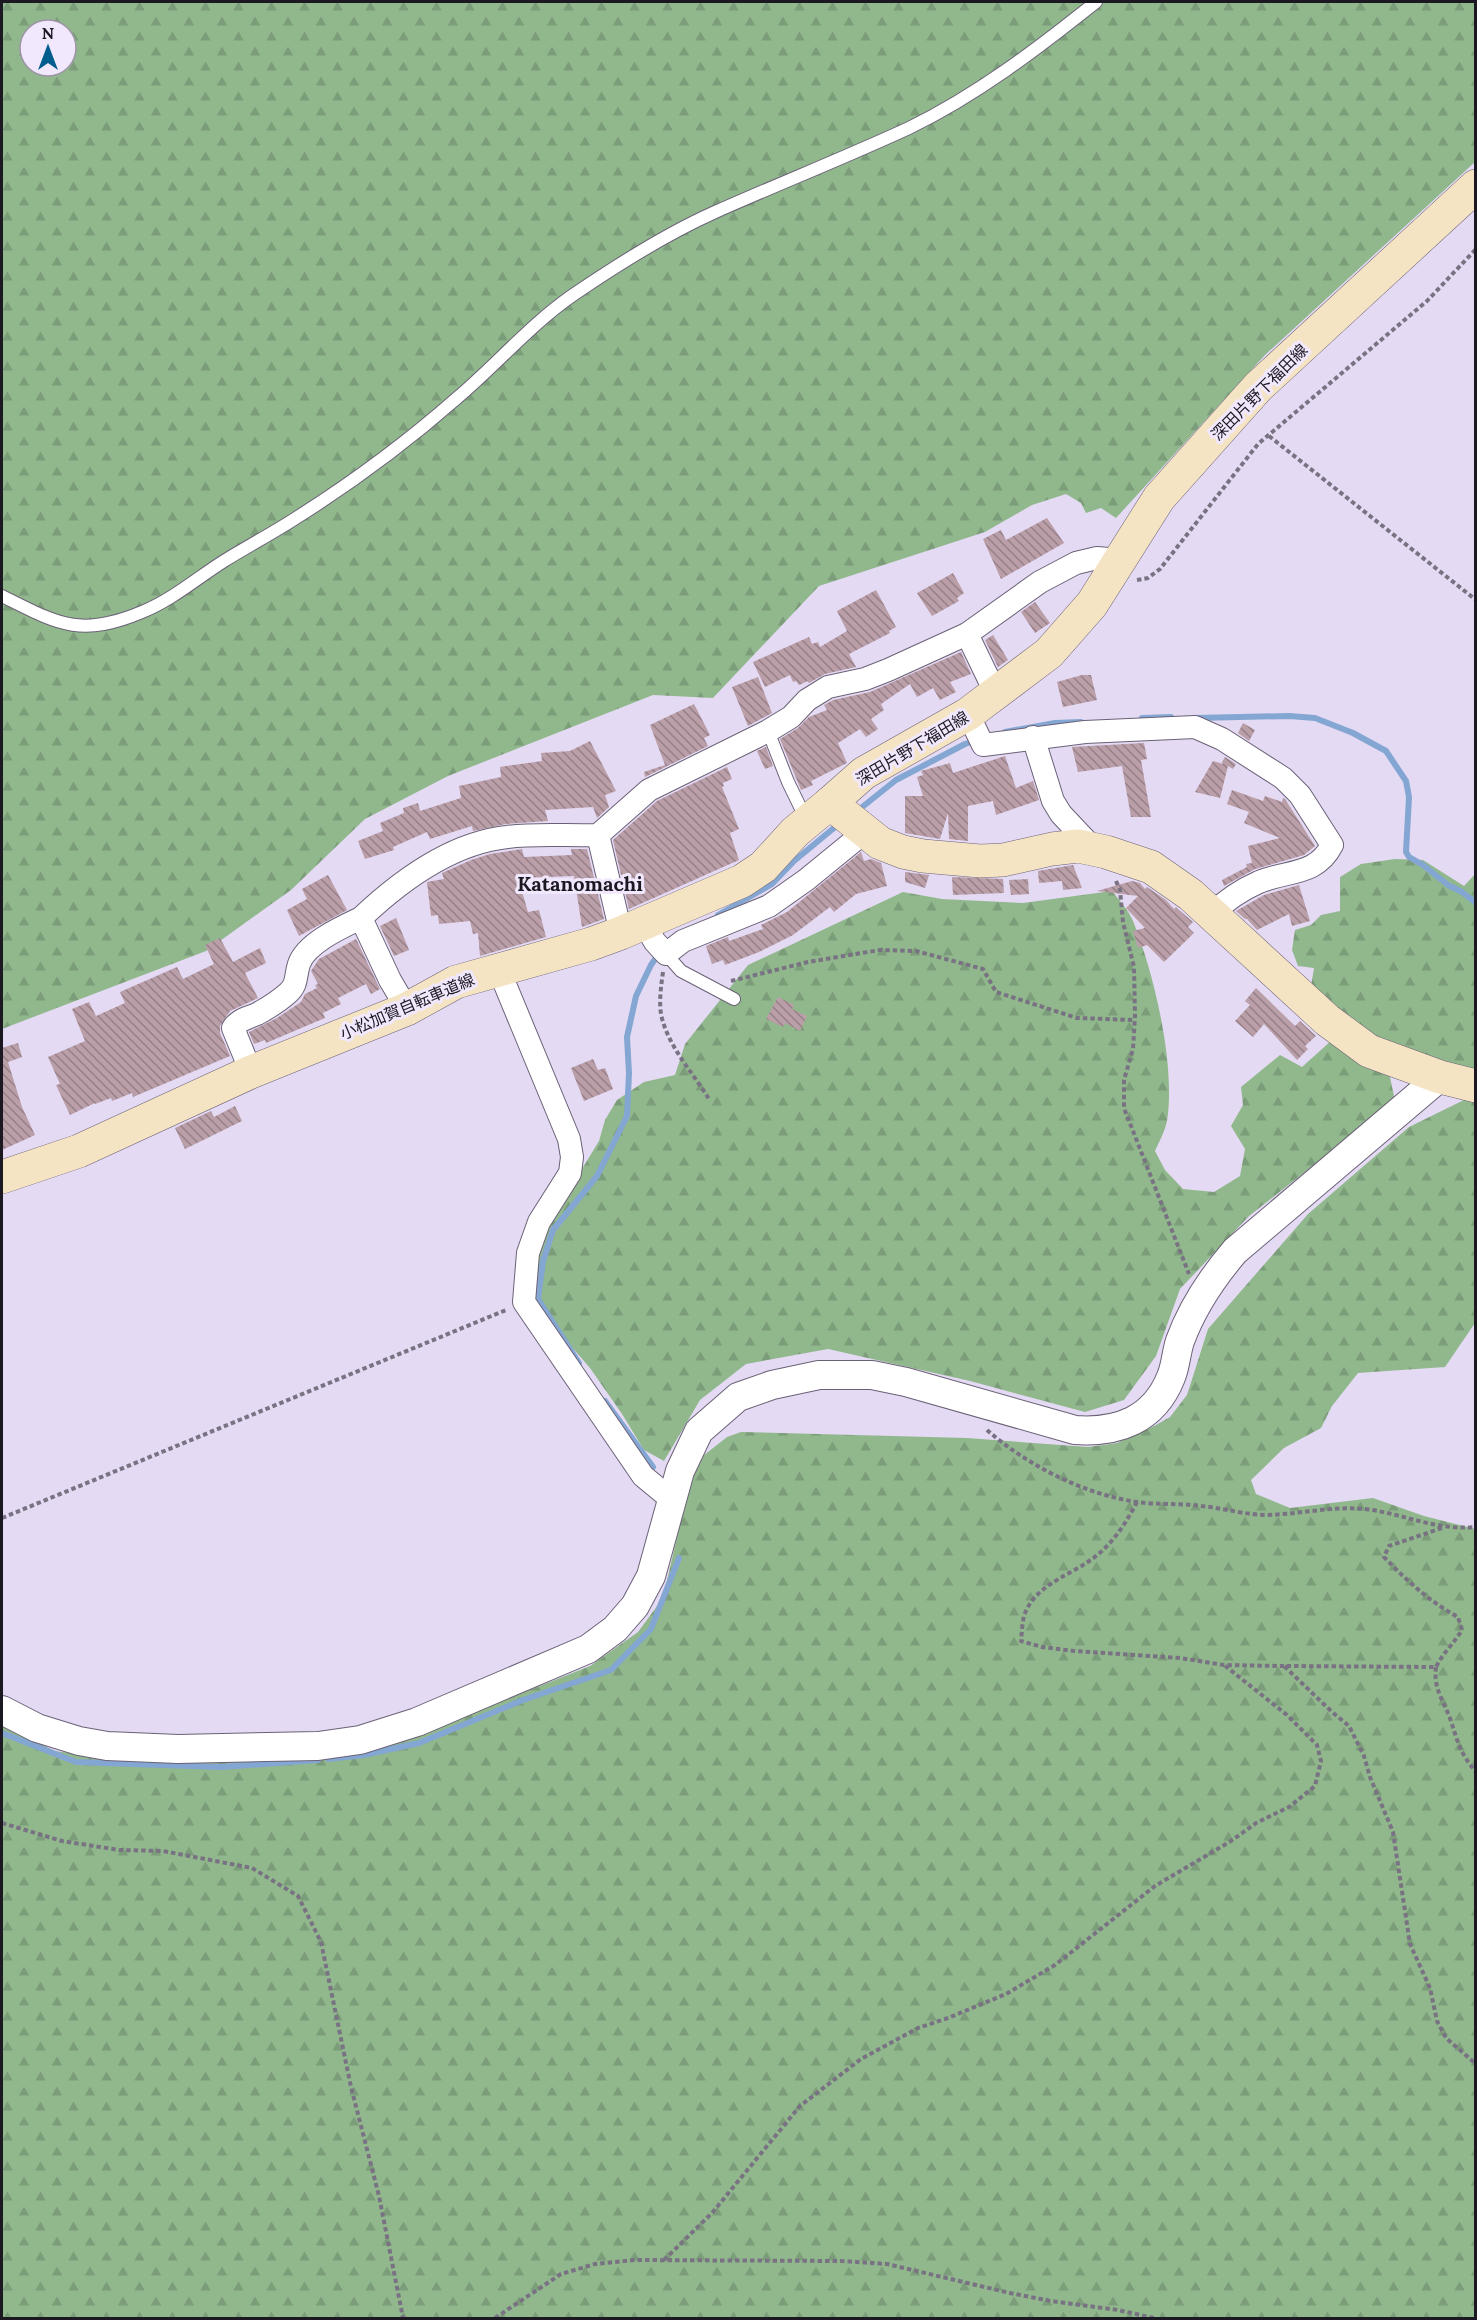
<svg xmlns="http://www.w3.org/2000/svg" width="1477" height="2320" font-family="Lora,'Noto Sans JP',serif">
<style>
.forest{fill:url(#forest-firs);fill-rule:evenodd}
.lines{fill:none;stroke-linecap:round;stroke-linejoin:round}
.stream{stroke:#84a6d2;stroke-width:6}
.building{fill:url(#building-back-hatch)}
.service-casing{stroke:#6b6177;stroke-width:14}
.minor-casing{stroke:#6b6177;stroke-width:24}
.tertiary-casing{stroke:#6b6177;stroke-width:30}
.secondary-casing{stroke:#6b6177;stroke-width:34}
.path{stroke:#797282;stroke-width:4;stroke-dasharray:4.5 3;stroke-linecap:butt}
.service{stroke:#fff;stroke-width:12}
.minor{stroke:#fff;stroke-width:22}
.tertiary{stroke:#fff;stroke-width:28}
.secondary{stroke:#f5e4c3;stroke-width:33}
.labels{text-anchor:middle;dominant-baseline:central;stroke-width:6;stroke-linejoin:round;paint-order:stroke}
.street-label{font-size:16px;fill:#1c1821;stroke:#f1e8fd}
.quarter-label{font-size:20px;font-weight:bold;fill:#1c1821;stroke:#f1e8fd}
</style>
<defs>
<pattern id="forest-firs" width="22" height="20" patternUnits="userSpaceOnUse" patternTransform="scale(1.5)"><rect width="22" height="20" fill="#91b88d"/><path d="M5 1l3.5 6h-7zM16 11l3.5 6h-7z" fill="#7c9d79"/></pattern>
<pattern id="building-back-hatch" width="6" height="6" patternUnits="userSpaceOnUse" patternTransform="scale(1.5)"><rect width="6" height="6" fill="#ba9ea8"/><path d="M-1 5l2 2M0 0l6 6M5-1l2 2" fill="none" stroke="#968088"/></pattern>
</defs>
<rect width="100%" height="100%" fill="#e4daf3"/>
<g class="forest">
<path d="M2,2H1475V162L1265,355L1116,518L1101,508L1086,513L1081,503L1066,494L1032,505L985,532L819,586L713,698L653,695L448,776L365,819L291,890L206,951L2,1029ZM30,30H66V66H30Z"/>
<polygon points="1395,859 1423,860 1464,886 1475,874 1475,1074 1348,1025 1310,992 1314,968 1298,966 1292,950 1295,930 1311,925 1321,915 1340,911 1340,877 1361,864"/>
<path d="M1112,891C1119,900 1129,911 1133,921C1154,973 1176,1066 1167,1121C1165,1131 1159,1142 1155,1151L1165,1170L1183,1189L1214,1192L1240,1176L1245,1149L1231,1126L1243,1105L1241,1087L1280,1055L1302,1067L1332,1040L1390,1077L1395,1101L1249,1216L1180,1289L1156,1356L1124,1400L1085,1412L970,1381L828,1349L746,1364L700,1400L664,1461L644,1450L622,1414L590,1368L544,1315L534,1291L536,1258L546,1228L599,1141L605,1120L617,1100L644,1082L675,1075L685,1044L748,965L903,892L942,899L1023,903Z"/>
<polygon points="1468,1098 1475,1099 1475,1323 1445,1367 1358,1373 1332,1406 1321,1428 1284,1448 1251,1480 1256,1494 1290,1508 1373,1498 1424,1516 1475,1529 1475,2318 2,2318 2,1722 54,1751 135,1761 291,1758 382,1749 590,1666 638,1632 663,1598 694,1463 727,1437 741,1432 967,1438 1088,1447 1117,1443 1156,1425 1170,1417 1187,1395 1208,1329 1308,1214 1409,1127"/>
</g>
<g class="lines">
<g class="stream">
<polyline points="1142,718 1171,717"/>
<polyline points="1196,718 1289,716 1315,718 1353,733 1386,751 1406,781 1409,797 1406,852 1409,857 1423,865 1448,885 1462,892 1476,903"/>
<polyline points="1005,732 1055,723 1081,722"/>
<polyline points="856,812 896,780 965,744 975,741"/>
<polyline points="718,915 772,884 794,861 840,823"/>
<polyline points="579,1363 538,1299 543,1261 553,1230 597,1176 627,1116 629,1073 627,1037 636,996 651,965 660,952"/>
<polyline points="605,1401 653,1467"/>
<polyline points="2,1733 76,1762 221,1767 318,1760"/>
<polyline points="328,1759 364,1755 419,1743 523,1700 611,1670 651,1629 679,1558"/>
</g>
</g>
<g class="building">
<polygon points="1047,518 1064,543 1001,579 983,539 1001,530 1006,540"/>
<polygon points="953,573 964,593 957,598 959,601 932,616 917,593"/>
<polygon points="876,590 896,627 889,631 890,633 849,654 856,667 825,674 809,683 808,681 799,685 796,681 793,682 790,675 765,687 753,662 809,637 812,644 818,642 820,647 847,631 837,611"/>
<polygon points="1035,602 1050,623 1035,633 1021,612"/>
<polygon points="993,635 1008,660 998,667 985,640"/>
<polygon points="961,652 971,674 950,682 956,692 940,700 933,688 917,697 910,684 881,704 884,710 871,719 878,729 866,737 860,729 838,743 847,763 811,781 813,785 801,790 780,739 798,728 809,717 827,710 824,705 833,700 870,692"/>
<polygon points="1082,675 1091,675 1097,700 1063,707 1057,682"/>
<polygon points="758,677 772,713 748,726 732,687"/>
<polygon points="694,704 710,735 704,738 708,746 645,777 644,772 665,765 650,725"/>
<polygon points="1243,723 1255,730 1249,741 1238,733"/>
<polygon points="590,741 616,791 605,795 609,807 597,818 593,807 545,810 548,821 506,824 473,831 472,826 430,839 427,832 393,847 394,850 365,859 358,841 383,831 380,823 404,813 403,808 418,803 420,811 461,798 459,786 501,777 500,767 542,761 541,753 570,751"/>
<polygon points="1144,743 1147,759 1141,760 1151,817 1131,817 1122,766 1078,772 1072,747"/>
<polygon points="766,747 773,766 765,769 757,751"/>
<polygon points="1005,756 1016,788 1033,781 1039,800 996,815 993,801 968,806 968,841 949,839 948,813 940,839 905,833 905,796 923,796 917,777 923,775 921,771 950,763 953,773"/>
<polygon points="1225,757 1236,764 1233,769 1228,766 1220,798 1195,792 1213,761 1223,764 1222,762"/>
<polygon points="727,767 732,779 723,783 724,786 722,787 739,829 730,833 739,860 629,909 613,840 657,801"/>
<polygon points="1232,790 1263,801 1265,796 1282,802 1283,798 1285,799 1315,846 1304,855 1255,869 1224,886 1222,880 1247,867 1246,864 1252,863 1248,846 1280,838 1244,823 1249,812 1227,804"/>
<polygon points="522,849 524,857 572,855 571,849 587,849 604,919 582,927 574,876 518,878 528,912 539,910 546,937 480,956 478,933 473,934 470,921 439,924 438,915 431,916 427,882 444,879 442,873 471,860 490,854"/>
<polygon points="861,852 864,861 871,859 881,863 887,886 856,894 834,912 830,907 793,935 759,952 725,965 723,960 712,964 706,946 728,937 729,941 763,929 761,925 787,912"/>
<polygon points="1073,865 1082,888 1063,890 1062,881 1039,883 1038,871"/>
<polygon points="905,872 929,875 925,888 905,882"/>
<polygon points="328,875 347,910 299,936 287,910 307,899 302,889"/>
<polygon points="952,877 1003,879 1004,893 953,895"/>
<polygon points="1028,879 1029,894 1011,895 1009,880"/>
<polygon points="1132,881 1140,883 1145,889 1147,887 1166,900 1174,909 1176,907 1179,910 1193,922 1188,927 1194,933 1164,962 1147,945 1138,948 1133,931 1145,928 1126,908 1138,896 1097,891"/>
<polygon points="1299,885 1310,921 1292,926 1289,914 1257,930 1247,919 1245,919 1236,911 1264,895"/>
<polygon points="396,918 409,950 394,956 380,926"/>
<polygon points="220,938 233,962 260,948 266,963 245,973 258,998 230,1011 220,1026 220,1033 230,1056 133,1097 132,1093 112,1101 111,1098 95,1104 95,1103 70,1115 56,1085 60,1084 48,1057 85,1041 72,1009 89,1002 96,1016 125,1003 120,992 177,967 183,979 214,964 205,945"/>
<polygon points="356,939 380,989 371,994 366,984 338,998 341,1004 323,1013 325,1018 266,1043 265,1040 254,1044 249,1032 277,1018 301,1002 305,994 317,988 315,985 318,984 311,971 319,959"/>
<polygon points="1256,988 1295,1026 1300,1021 1316,1036 1305,1046 1308,1049 1297,1060 1264,1024 1253,1037 1235,1021 1250,1005 1245,1001"/>
<polygon points="778,997 794,1005 792,1009 807,1016 800,1031 785,1023 783,1027 766,1019"/>
<polygon points="18,1043 22,1057 8,1062 22,1107 35,1135 2,1150 2,1048"/>
<polygon points="593,1059 598,1070 605,1068 613,1089 584,1101 571,1068"/>
<polygon points="235,1106 242,1121 185,1149 175,1128 211,1111 214,1117"/>
</g>
<g class="lines">
<g class="service-casing">
<g id="service">
<path d="M2,596C58,624 80,638 142,612C172,600 197,578 224,561C248,546 273,533 296,518C353,482 407,442 457,398C496,365 531,324 573,295C617,265 664,235 713,213C778,184 844,158 909,128C977,95 1037,49 1096,2"/>
<polyline points="768,731 788,782 807,821"/>
<polyline points="666,954 681,971 734,999"/>
</g>
</g>
<g class="minor-casing">
<g id="minor">
<polyline points="967,634 996,694"/>
<path d="M968,714L983,745L1085,732L1195,727L1222,739L1283,778L1300,795L1332,845C1316,876 1288,870 1259,882C1241,890 1226,900 1212,914"/>
<polyline points="1033,737 1053,801 1061,814 1093,848"/>
<polyline points="598,835 621,933"/>
<polyline points="644,924 655,942 666,954 683,941 769,906 806,880 866,831"/>
<polyline points="499,970 569,1139 572,1157 570,1173 539,1222 528,1253 524,1302 643,1476 672,1500"/>
<path d="M407,1009L390,980L361,918C400,881 452,843 507,837C537,833 568,836 598,835L649,790L768,731L791,717L807,700L828,687L865,679L888,670L967,634L1040,582L1076,563L1097,558L1119,560"/>
<path d="M251,1072L233,1028C239,1019 248,1018 257,1014C268,1008 279,1001 288,993C298,984 295,976 299,964C306,943 342,927 361,918"/>
</g>
</g>
<g class="tertiary-casing">
<path id="tertiary" d="M2,1710L37,1728L79,1741L107,1746L178,1749L318,1746L360,1740L417,1722L588,1649L615,1629L635,1606L651,1576L680,1471L699,1431L738,1397L772,1385L819,1375H872L906,1382L1075,1430C1118,1433 1154,1420 1171,1377C1176,1365 1176,1353 1180,1341C1192,1308 1212,1278 1235,1251L1440,1077"/>
</g>
<g class="secondary-casing">
<g id="secondary">
<polyline points="1476,186 1258,387 1159,498 1092,604 1049,653 968,714 864,773 830,803 880,843 903,852 923,856 980,861 1003,860 1052,849 1078,846 1106,852 1151,867 1191,895 1327,1020 1369,1051 1440,1077 1476,1086"/>
<polyline points="2,1177 79,1151 251,1072 407,1009 456,982 591,944 621,933 742,881 763,867 795,832 830,803"/>
</g>
</g>
<g class="path">
<polyline points="1269,436 1476,600"/>
<polyline points="1137,580 1148,578 1160,569 1258,444 1427,301 1476,249"/>
<polyline points="1116,881 1120,890 1123,922 1134,967 1135,1016 1133,1049 1124,1080 1124,1108 1189,1274"/>
<path d="M663,972C661,986 659,1001 661,1014C667,1045 693,1073 709,1099"/>
<polyline points="731,981 808,962 880,950 916,951 983,969 996,992 1077,1018 1135,1020"/>
<path d="M987,1430C1027,1465 1083,1494 1137,1502C1158,1505 1180,1503 1201,1506C1223,1508 1245,1515 1268,1515C1300,1514 1332,1506 1364,1509C1403,1513 1434,1531 1476,1527"/>
<path d="M1137,1502C1126,1523 1112,1545 1092,1559C1069,1576 1037,1584 1025,1613C1022,1621 1022,1632 1021,1641L1042,1647L1074,1651L1180,1658L1224,1665L1284,1666"/>
<polyline points="2,1518 506,1310"/>
<path d="M1442,1528L1389,1546L1384,1557C1406,1580 1430,1602 1458,1617L1462,1630C1454,1643 1443,1653 1436,1667L1284,1666L1332,1712L1349,1726L1364,1756L1370,1777L1393,1832L1410,1944L1430,1988L1437,2021L1446,2038L1476,2064"/>
<path d="M1436,1667C1433,1689 1444,1701 1451,1721C1458,1743 1460,1753 1476,1772"/>
<polyline points="2,1823 62,1841 119,1850 163,1851 252,1868 298,1896 321,1942 351,2087 379,2196 403,2318"/>
<polyline points="664,2260 712,2213 800,2106 861,2059 918,2028 948,2018 1006,1994 1055,1965 1155,1886 1231,1841 1256,1823 1289,1807 1315,1786 1321,1761 1317,1745 1287,1715 1224,1665"/>
<polyline points="495,2318 561,2274 595,2264 634,2260 842,2261 887,2264 1010,2293 1051,2301 1118,2310 1154,2318"/>
</g>
<use href="#service" class="service"/>
<use href="#minor" class="minor"/>
<use href="#tertiary" class="tertiary"/>
<use href="#secondary" class="secondary"/>
</g>
<g class="labels">
<g class="street-label">
<text transform="translate(1259 392) rotate(-45)">深田片野下福田線</text>
<text transform="translate(912 748) rotate(-31)">深田片野下福田線</text>
<text transform="translate(407 1006) rotate(-23)">小松加賀自転車道線</text>
</g>
<g class="quarter-label">
<text x="580" y="883">Katanomachi</text>
</g>
</g>
<rect width="1477" height="2320" fill="none" stroke="#1c1821" stroke-width="6"/>
<g transform="translate(48 48)"><circle r="28" fill="#f1e8fd" stroke="#9c95a5" stroke-width="1.5"/>
<path d="M0-4.5L10 22L0 15L-10 22Z" fill="#015d8e"/>
<text y="-9" font-size="16" font-weight="bold" text-anchor="middle" fill="#1c1821">N</text>
</g>
</svg>
